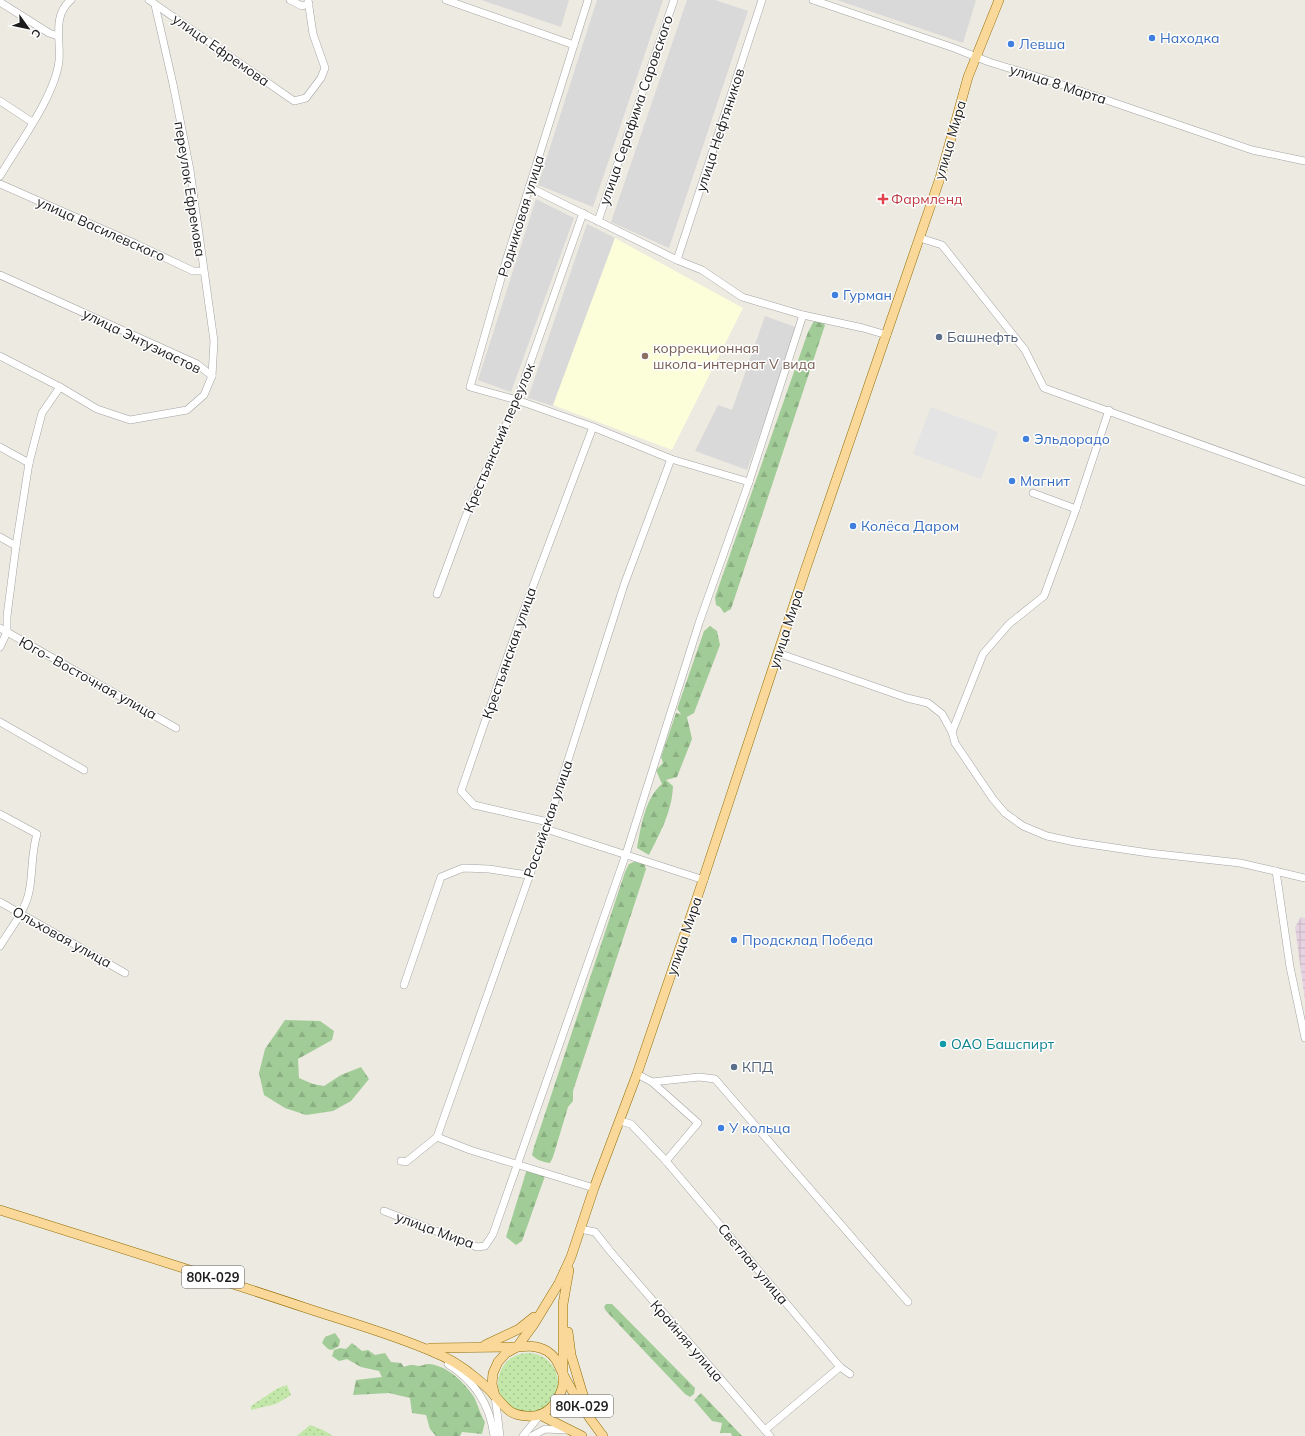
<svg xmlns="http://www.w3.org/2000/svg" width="1305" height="1436" font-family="Mulish,sans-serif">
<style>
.residential{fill:#dad9d9}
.industrial{fill:url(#industrial-grid)}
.education{fill:#fbfed9}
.grass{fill:url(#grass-dots)}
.forest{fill:url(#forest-firs)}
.parking{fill:#e4e4e4}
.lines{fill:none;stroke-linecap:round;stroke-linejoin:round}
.minor-casing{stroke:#a3a3a3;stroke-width:8}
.major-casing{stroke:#906d03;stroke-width:10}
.minor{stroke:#fff;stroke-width:7}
.major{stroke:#f9d89a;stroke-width:9}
.shop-dot{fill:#3f7fe0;stroke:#fff;stroke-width:1.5}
.health-dot{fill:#e0444e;stroke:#fff;stroke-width:1.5}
.service-dot{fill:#5c6f8a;stroke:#fff;stroke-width:1.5}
.education-dot{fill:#8d6e63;stroke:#fff;stroke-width:1.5}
.culture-dot{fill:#0f9aa8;stroke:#fff;stroke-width:1.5}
.labels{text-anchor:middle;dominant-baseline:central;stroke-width:3;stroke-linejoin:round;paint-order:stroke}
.shield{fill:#fff;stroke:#606060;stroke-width:1}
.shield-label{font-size:13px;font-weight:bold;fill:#1c1c1c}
.shop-label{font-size:14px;fill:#366cbe;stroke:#fff;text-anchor:start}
.street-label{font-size:14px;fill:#1c1c1c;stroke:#fff}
.health-label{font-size:14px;fill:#be3a42;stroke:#fff;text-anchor:start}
.service-label{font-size:14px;fill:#4e5e75;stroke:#fff;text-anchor:start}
.education-label{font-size:14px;fill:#785e54;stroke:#fff;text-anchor:start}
.culture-label{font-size:14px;fill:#0d838f;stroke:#fff;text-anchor:start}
</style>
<defs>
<pattern id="industrial-grid" width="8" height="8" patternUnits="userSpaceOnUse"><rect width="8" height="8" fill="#e6d3e1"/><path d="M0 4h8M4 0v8" fill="none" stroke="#c5b5c0"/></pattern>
<pattern id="grass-dots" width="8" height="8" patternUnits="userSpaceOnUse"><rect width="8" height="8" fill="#c2e7a8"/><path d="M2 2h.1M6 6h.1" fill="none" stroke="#a6c690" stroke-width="1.8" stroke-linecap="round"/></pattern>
<pattern id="forest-firs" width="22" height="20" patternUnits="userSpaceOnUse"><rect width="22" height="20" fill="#a2cc97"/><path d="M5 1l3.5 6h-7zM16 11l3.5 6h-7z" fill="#8baf82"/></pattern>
</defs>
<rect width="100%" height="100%" fill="#edeae1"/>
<g class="residential">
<polygon points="481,0 569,0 561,27"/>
<polygon points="597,0 663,0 593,207 538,185"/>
<polygon points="687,0 715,0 748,11 669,248 611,222"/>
<polygon points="837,0 976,0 963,43"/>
<polygon points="536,199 574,218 511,392 478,380"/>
<polygon points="587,224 615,238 553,406 528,398"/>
<polygon points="765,316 798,328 747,470 695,451 718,405 732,410"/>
</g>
<polygon class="industrial" points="1301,917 1305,918 1305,1001 1295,927"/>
<polygon class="education" points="615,238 743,308 672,450 553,405"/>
<g class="grass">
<circle cx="528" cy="1383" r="30"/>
<polygon points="287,1385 291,1395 276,1404 251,1410 251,1406 278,1388"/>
<polygon points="310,1425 323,1430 333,1436 297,1436"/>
</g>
<g class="forest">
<polygon points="814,321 821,321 825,325 731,609 724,613 720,607 716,605 715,597 808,332"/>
<path d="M710,626L717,631L720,645L694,713L687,717L692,739L677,777L666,780L673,786C672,812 660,833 649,855L637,848C641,827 645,798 662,784L656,770L663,763L661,757L676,713L681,714L677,709L704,631Z"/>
<path d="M636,861L644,864L646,869L573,1091V1101L568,1107L553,1157L550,1163C542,1162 537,1160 532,1155L534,1147L625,872L629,864Z"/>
<polygon points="285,1020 320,1021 334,1031 332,1040 298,1059 299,1078 313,1084 324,1086 341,1075 361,1067 369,1079 351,1101 333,1111 306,1115 285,1108 264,1095 259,1073 265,1049"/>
<polygon points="527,1169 545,1176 522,1241 516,1245 506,1237"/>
<polygon points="606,1304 612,1304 695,1388 694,1394 690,1397 685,1394 606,1311 604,1307"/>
<polygon points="335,1333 340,1340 339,1346 332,1350 328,1349 322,1343 325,1337"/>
<path d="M352,1343L362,1351L368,1350L375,1355L385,1353L391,1362L401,1363L404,1367C411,1364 412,1365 419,1366C422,1366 425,1364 428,1364C447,1365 464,1382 474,1397C478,1405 480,1414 485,1422L482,1434L462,1432L460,1436H436L430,1429L426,1415L412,1413L410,1398L389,1393L353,1395L356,1380L382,1377L379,1371L361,1367L347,1359L339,1361L332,1356L334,1350L340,1348L346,1349Z"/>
<polygon points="701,1393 742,1436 732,1436 731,1433 720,1433 722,1423 712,1421 694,1400"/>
</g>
<polygon class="parking" points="931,407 998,432 981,479 913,454"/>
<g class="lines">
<g class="minor-casing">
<g id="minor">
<polyline points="149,0 294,101 306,98 321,78 325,68 313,34 308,0"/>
<polyline points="290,0 302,6 309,4"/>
<polyline points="446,0 574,45"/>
<polyline points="588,0 506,261 470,387 517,400 593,427 671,459 749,482"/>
<polyline points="813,0 954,48 989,62 1051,81 1252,150 1305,161"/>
<polyline points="0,2 49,33 58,36"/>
<polyline points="0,101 32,122"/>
<path d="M0,176C18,145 55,96 59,61C61,40 52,15 71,0"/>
<polyline points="0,184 136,244 193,271 203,271"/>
<polyline points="529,187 677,260 702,270 742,297 803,315 863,328 887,335"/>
<polyline points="598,221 674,0"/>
<polyline points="920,238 942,245 1025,350 1044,388 1305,482"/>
<polyline points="677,260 762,0"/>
<polyline points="0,275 197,364 212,376"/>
<polyline points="0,356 60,387 97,409 130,420 187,410 204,395 212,376 214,341 190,170 173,84 155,5"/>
<polyline points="0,447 29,463"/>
<polyline points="1033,493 1076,509 1109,410"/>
<polyline points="0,537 16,546"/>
<polyline points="437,594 465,518 517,400 583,213"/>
<polyline points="0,628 176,728"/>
<polyline points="0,647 7,632 7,616 16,546 29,463 42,413 60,387"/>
<polyline points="778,653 907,698 928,703 942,714 952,732 955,743 993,799 1005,813 1023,826 1047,836 1075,842 1149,853 1240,863 1305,878"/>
<polyline points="0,722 84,770"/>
<polyline points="952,732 983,654 1009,624 1044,596 1076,509"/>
<path d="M0,814L37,834C31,853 33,873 29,892C25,912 10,929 0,946"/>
<polyline points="548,822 474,805 461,791 518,626 593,427"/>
<polyline points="546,829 704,880"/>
<polyline points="1276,871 1290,967 1305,1038"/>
<polyline points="0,902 125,973"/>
<polyline points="404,985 441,877 463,868 489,869 528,875"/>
<polyline points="637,1074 652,1082 699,1077 715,1079 908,1302"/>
<polyline points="620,1121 631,1124 666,1161 698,1123 652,1082"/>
<polyline points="437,1137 470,1150 594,1188"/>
<polyline points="401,1161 406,1162 437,1137 546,829 624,585 671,459"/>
<polyline points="666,1161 840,1367 850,1374"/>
<polyline points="384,1211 477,1247 485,1246 493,1234 626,854 699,623 749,482 803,315"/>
<polyline points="580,1229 595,1232 610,1251 770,1436"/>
<path d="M448,1364C475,1381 490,1404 494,1436"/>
<polyline points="495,1396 500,1436"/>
<polyline points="765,1430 840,1367"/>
<polyline points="523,1436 540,1415"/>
<polyline points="532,1436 545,1429 566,1430"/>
</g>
</g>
<g class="major-casing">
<g id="major">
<path d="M0,1210C102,1242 204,1274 306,1308C348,1322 392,1334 433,1352C449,1358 463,1367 476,1378C482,1383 489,1389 494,1395C506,1407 508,1415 527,1416C547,1418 559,1402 563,1385V1304L569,1270"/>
<polyline points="568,1332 571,1355 586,1405"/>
<polyline points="485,1345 519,1329 534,1317"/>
<path d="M430,1348L517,1347C528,1346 537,1345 547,1351C557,1357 559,1367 564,1376C575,1397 589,1418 603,1436"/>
<polyline points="495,1396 492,1384 493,1373 498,1362 506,1353 517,1347 534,1324 559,1283 571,1257 594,1188 637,1074 699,892 806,568 940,178 968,77 999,0"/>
<polyline points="540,1415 582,1436"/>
</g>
</g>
<use href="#minor" class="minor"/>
<use href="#major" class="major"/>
</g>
<g class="shop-dot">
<circle cx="1152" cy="38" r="4"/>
<circle cx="1011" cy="44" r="4"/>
<circle cx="835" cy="295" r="4"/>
<circle cx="1026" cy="439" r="4"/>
<circle cx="1012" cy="481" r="4"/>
<circle cx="853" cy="526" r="4"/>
<circle cx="734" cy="940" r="4"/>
<circle cx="721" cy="1128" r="4"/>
</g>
<path class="health-dot" d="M881 193h4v4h4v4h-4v4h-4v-4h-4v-4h4z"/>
<g class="service-dot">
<circle cx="939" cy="337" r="4"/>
<circle cx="734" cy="1067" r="4"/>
</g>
<circle class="education-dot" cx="645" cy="356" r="4"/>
<circle class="culture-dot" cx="943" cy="1044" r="4"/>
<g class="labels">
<g class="shield">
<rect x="182" y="1266" width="62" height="22" rx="3"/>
<rect x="551" y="1395" width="62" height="22" rx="3"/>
</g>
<g class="shield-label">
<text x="213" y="1277">80К-029</text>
<text x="582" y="1406">80К-029</text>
</g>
<g class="shop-label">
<text x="1160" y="38">Находка</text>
<text x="1019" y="44">Левша</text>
<text x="843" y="295">Гурман</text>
<text x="1034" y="439">Эльдорадо</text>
<text x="1020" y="481">Магнит</text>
<text x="861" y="526">Колёса Даром</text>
<text x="742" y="940">Продсклад Победа</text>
<text x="729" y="1128">У кольца</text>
</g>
<g class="street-label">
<text transform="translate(221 50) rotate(35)">улица Ефремова</text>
<text transform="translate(1058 84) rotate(18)">улица 8 Марта</text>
<text transform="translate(636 110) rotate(-71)">улица Серафима Саровского</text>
<text transform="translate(720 130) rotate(-72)">улица Нефтяников</text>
<text transform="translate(950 140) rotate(-74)">улица Мира</text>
<text transform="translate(190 189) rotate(81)">переулок Ефремова</text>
<text transform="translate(521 216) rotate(-73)">Родниковая улица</text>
<text transform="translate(101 229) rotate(24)">улица Василевского</text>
<text transform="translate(142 341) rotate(26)">улица Энтузиастов</text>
<text transform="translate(499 438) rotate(-67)">Крестьянский переулок</text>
<text transform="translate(786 629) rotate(-72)">улица Мира</text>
<text transform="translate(509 653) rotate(-71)">Крестьянская улица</text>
<text transform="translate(88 678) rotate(29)">Юго- Восточная улица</text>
<text transform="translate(548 819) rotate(-71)">Российская улица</text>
<text transform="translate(684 936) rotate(-71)">улица Мира</text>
<text transform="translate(62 937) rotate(29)">Ольховая улица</text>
<text transform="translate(435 1230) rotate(20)">улица Мира</text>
<text transform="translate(753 1264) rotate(50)">Светлая улица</text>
<text transform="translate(687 1341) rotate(49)">Крайняя улица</text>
</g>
<g class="health-label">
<text x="891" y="199">Фармленд</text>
</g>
<g class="service-label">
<text x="947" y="337">Башнефть</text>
<text x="742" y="1067">КПД</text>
</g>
<g class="education-label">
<text x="653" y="348">коррекционная<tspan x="653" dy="16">школа-интернат V вида</tspan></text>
</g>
<g class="culture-label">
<text x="951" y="1044">ОАО Башспирт</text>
</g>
</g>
<g transform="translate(28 28) rotate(123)" stroke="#ffffff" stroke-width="3" paint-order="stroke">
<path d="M0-3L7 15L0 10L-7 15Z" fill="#1c1c1c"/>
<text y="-6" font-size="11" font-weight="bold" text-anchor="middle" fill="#1c1c1c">С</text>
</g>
</svg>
